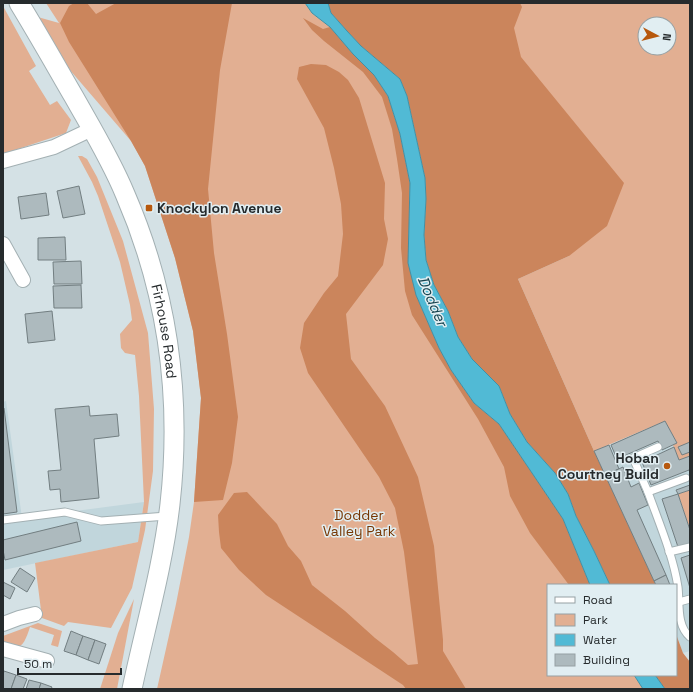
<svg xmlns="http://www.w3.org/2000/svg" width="693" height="692" font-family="'Space Grotesk',sans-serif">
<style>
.built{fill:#c1d6dc}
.green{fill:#e2af92;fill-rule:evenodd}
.forest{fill:#cb855c}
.water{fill:#51bad5;stroke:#448fa3}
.building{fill:#adbabe;stroke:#727e81}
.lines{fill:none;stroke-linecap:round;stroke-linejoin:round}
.lane-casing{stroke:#a3b0b3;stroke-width:9}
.street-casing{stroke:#a3b0b3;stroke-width:16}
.secondary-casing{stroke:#a3b0b3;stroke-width:21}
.lane{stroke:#fff;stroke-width:7}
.street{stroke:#fff;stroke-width:14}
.secondary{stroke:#fff;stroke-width:19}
.poi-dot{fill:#b7580d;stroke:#e1eef2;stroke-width:1.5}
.labels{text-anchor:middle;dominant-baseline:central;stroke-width:3;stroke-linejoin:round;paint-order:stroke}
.poi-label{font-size:14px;font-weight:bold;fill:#262b2d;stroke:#e1eef2;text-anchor:start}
.street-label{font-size:14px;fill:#262b2d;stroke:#e1eef2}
.park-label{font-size:14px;fill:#773704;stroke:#e1eef2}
.water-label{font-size:15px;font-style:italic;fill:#15434f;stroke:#e1eef2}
</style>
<rect width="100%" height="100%" fill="#d4e1e5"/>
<g class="built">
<polygon points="6,401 22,518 144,502 138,542 3,570 3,402"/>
<polygon points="665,421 677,443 679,459 690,456 690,490 678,494 690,530 690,651 683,653 676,634 676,585 656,585 594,451"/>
</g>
<g class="green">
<polygon points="46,3 305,3 312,13 330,27 374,75 400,134 416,295 439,348 451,370 590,585 548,585 548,675 634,675 643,689 157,689 176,604 189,537 194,502 201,398 193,331 175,258 145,166 131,141 20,12 59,23"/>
<path d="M488,3H690V456L679,460L673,445L677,443L665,421L594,451L518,279L569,256L520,72ZM645,24H669V48H645Z"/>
<polygon points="3,6 36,66 29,71 50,105 57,101 71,120 66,133 3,154"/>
<polygon points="78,156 82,156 87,159 97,177 123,241 148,333 154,409 153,471 145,530 132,588 111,628 68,622 64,626 42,618 35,563 138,542 144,502 139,396 135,355 125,353 121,348 120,334 132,320 130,305 120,262 98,196 92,182"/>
<polygon points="690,490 690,530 678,494"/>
<polygon points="134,599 117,689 100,689 118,633"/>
<path d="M38,623L62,631L58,647L51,645L54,635L30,627C25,642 21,655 3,642V636Z"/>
</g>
<g class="forest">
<polygon points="74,3 87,3 96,14 116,3 232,3 220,70 208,189 214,253 227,334 238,417 232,463 223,500 194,502 201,398 193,331 175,258 145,166 131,141 69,42 60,23 69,6"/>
<polygon points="328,3 520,3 522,7 514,28 521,57 624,183 607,226 569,256 518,279 594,451 656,585 610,585 594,551 576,516 568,494 555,473 527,442 510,414 499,386 472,359 458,337 448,311 434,285 426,260 424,235 426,199 425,178 407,96 400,79 361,46 347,31 331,13"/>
<polygon points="303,18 323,29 330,27 353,54 374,75 388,96 400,134 410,183 408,263 416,295 439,348 451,370 474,403 499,424 563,519 590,585 569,585 530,533 510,496 504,467 478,419 412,315 405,291 401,248 402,193 397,159 392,129 382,97 363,72 324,41 312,30"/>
<polygon points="311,64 326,65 339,72 348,80 359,98 385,183 384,219 388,239 383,265 346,314 351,359 385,406 418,477 434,546 443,640 443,651 466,689 406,689 403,685 266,595 239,570 221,548 219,532 218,515 234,493 247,492 277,524 288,546 301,561 312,585 345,611 375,638 393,652 408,665 418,664 404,552 395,508 379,477 308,373 300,348 304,323 324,293 338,276 343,234 341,204 334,168 324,128 297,79 299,67"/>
<polygon points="676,634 683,653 690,662 690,689 665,689 655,675 676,675"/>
</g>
<g class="water">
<polygon points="305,3 328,3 331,13 347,31 361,46 400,79 407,96 425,178 426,199 424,235 426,260 434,285 448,311 458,337 472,359 499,386 510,414 527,442 555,473 568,494 576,516 594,551 610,585 590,585 563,519 499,424 474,403 451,370 439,348 416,295 408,263 410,183 400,134 388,96 374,75 353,54 330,27 312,13"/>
<polygon points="634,675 655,675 665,689 643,689"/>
</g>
<g class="building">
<polygon points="79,186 85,214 63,218 57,191"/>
<polygon points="46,193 49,215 21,219 18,197"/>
<polygon points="65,237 66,260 38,260 38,238"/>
<polygon points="81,261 82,284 54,284 53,262"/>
<polygon points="81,285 82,308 54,308 53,286"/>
<polygon points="52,311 55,340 28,343 25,314"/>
<polygon points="89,406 90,416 117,414 119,436 94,439 99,498 61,502 60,489 50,490 48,471 61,470 55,409"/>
<polygon points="3,408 4,408 17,512 3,514"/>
<polygon points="665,421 677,443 662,450 658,441 617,459 611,445"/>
<polygon points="690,442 690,452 682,455 678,447"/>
<polygon points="609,445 619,469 605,475 594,451"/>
<polygon points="674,447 679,460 690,456 690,472 689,470 651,485 642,462"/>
<polygon points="623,467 631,487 639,483 648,505 637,510 666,575 654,581 605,475"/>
<polygon points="690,485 690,490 678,494 676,490"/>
<polygon points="678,494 690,530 690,543 678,547 662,499"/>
<polygon points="77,522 81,541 5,560 3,550 3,540"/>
<polygon points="690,555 690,588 681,558"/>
<polygon points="20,568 35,578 27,592 11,582"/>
<polygon points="666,575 670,585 656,585 654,581"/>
<polygon points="3,582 15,588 10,599 3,595"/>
<polygon points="71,631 83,636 76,655 64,651"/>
<polygon points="83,636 95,640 88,660 76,655"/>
<polygon points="95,640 106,644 99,664 88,660"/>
<polygon points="4,671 16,675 11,689 3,689 3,675"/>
<polygon points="16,675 27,679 23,689 11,689"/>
<polygon points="29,680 41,683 39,689 26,689"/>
<polygon points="41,683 52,687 51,689 39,689"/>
</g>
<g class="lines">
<g class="lane-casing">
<g id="lane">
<path d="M686,478L648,492C659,523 673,555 678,587C680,603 676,625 690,637"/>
<polyline points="648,492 633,458 658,447"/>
<polyline points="3,520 65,512 101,521 167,516"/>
<polyline points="669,552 690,547"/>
<polyline points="679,602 690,599"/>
</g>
</g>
<g class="street-casing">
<g id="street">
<polyline points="3,161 54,147 92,129"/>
<polyline points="3,244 23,280"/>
<polyline points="3,624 19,618 35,614"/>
<polyline points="3,649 47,661"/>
</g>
</g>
<g class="secondary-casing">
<g id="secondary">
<path id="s1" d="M19,3C38,34 56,66 74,97C92,129 111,160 125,194C168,293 182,396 170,504C163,566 145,628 132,689"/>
</g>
</g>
<use href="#lane" class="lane"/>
<use href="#street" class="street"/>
<use href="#secondary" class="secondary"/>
</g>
<g class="poi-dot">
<rect x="145" y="204" width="8" height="8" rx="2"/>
<circle cx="667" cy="466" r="4"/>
</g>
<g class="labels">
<g class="poi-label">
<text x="157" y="208">Knockylon Avenue</text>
<text x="659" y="458" text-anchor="end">Hoban<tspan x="659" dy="16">Courtney Build</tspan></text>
</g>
<g class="street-label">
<text stroke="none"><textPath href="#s1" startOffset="362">Firhouse Road</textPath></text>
</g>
<g class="park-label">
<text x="359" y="515">Dodder<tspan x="359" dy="16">Valley Park</tspan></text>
</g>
<g class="water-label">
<text transform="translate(433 301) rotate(67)">Dodder</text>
</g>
</g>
<rect width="693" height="692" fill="none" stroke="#262b2d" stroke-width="8"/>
<rect x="547" y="584" width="130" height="92" fill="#e1eef2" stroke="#96a0a3"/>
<rect x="555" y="597" width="20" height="6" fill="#ffffff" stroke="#96a0a3"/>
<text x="583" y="604" font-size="12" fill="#262b2d">Road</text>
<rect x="555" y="614" width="20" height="12" fill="#e2af92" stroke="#96a0a3"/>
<text x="583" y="624" font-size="12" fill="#262b2d">Park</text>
<rect x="555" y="634" width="20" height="12" fill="#51bad5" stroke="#96a0a3"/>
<text x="583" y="644" font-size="12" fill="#262b2d">Water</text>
<rect x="555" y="654" width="20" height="12" fill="#adbabe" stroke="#96a0a3"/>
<text x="583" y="664" font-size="12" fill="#262b2d">Building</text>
<g transform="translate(657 36) rotate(97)"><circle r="19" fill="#e1eef2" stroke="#96a0a3"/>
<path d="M0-3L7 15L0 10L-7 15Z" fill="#b7580d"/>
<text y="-6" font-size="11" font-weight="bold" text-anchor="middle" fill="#262b2d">N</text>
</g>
<path d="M18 668v6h103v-6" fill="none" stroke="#262b2d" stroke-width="2"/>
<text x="24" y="668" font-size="12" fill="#262b2d" stroke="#e1eef2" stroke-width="3" paint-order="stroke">50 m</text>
</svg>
